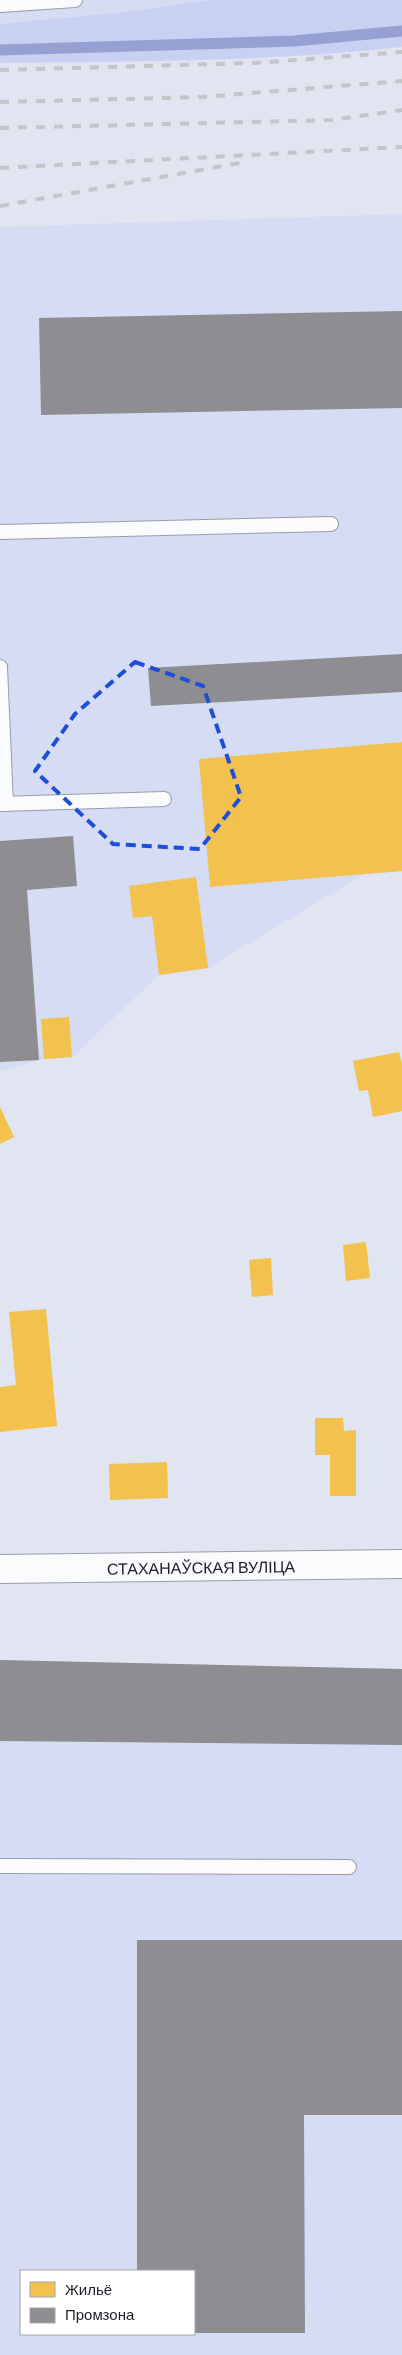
<svg xmlns="http://www.w3.org/2000/svg" width="402" height="2355" font-family="Barlow,sans-serif">
<style>
.built{fill:#d5dcf3;fill-rule:evenodd}
.green{fill:#c9d1f3}
.homes{fill:#f2c14e}
.industry{fill:#8d8d92}
.lines{fill:none;stroke-linecap:round;stroke-linejoin:round}
.stream{stroke:#95a1d2;stroke-width:11}
.lane-casing{stroke:#9a9da7;stroke-width:16}
.secondary-casing{stroke:#9a9da7;stroke-width:30}
.lane{stroke:#fafbfd;stroke-width:14}
.secondary{stroke:#fafbfd;stroke-width:28}
.rail{stroke:#c4c5c8;stroke-width:4;stroke-dasharray:9 9;stroke-linecap:butt}
.marked{fill:none;stroke:#1d4ed8;stroke-width:4;stroke-dasharray:10 6;stroke-linejoin:round}
.labels{text-anchor:middle;dominant-baseline:central;stroke-width:5;stroke-linejoin:round;paint-order:stroke}
.street-label{font-size:16px;fill:#1d1f28;stroke:#fff}
</style>
<rect width="100%" height="100%" fill="#e1e4f1"/>
<g class="built">
<polygon points="0,0 382,0 0,24"/>
<polygon points="402,214 402,871 364,874 208,968 159,975 72,1057 44,1059 0,1071 0,227"/>
<path d="M0,1660L402,1669V2355H0ZM21,2271H194V2334H21Z"/>
</g>
<path class="green" d="M210,0H402V47C269,62 134,61 0,63V24L127,12Z"/>
<g class="homes">
<polygon points="402,742 402,871 210,887 199,759"/>
<polygon points="196,877 208,968 159,975 152,916 133,918 129,886"/>
<polygon points="69,1017 72,1057 44,1059 41,1019"/>
<polygon points="399,1052 402,1064 402,1111 373,1117 368,1090 359,1091 353,1061"/>
<polygon points="0,1107 14,1137 0,1144"/>
<polygon points="366,1242 370,1278 346,1281 343,1245"/>
<polygon points="271,1258 273,1295 252,1297 249,1260"/>
<polygon points="46,1309 57,1426 0,1432 0,1387 16,1385 9,1312"/>
<polygon points="315,1418 343,1418 344,1431 356,1430 356,1496 330,1496 330,1455 315,1455"/>
<polygon points="167,1462 168,1498 110,1500 109,1464"/>
</g>
<g class="industry">
<polygon points="402,311 402,408 41,415 39,318"/>
<polygon points="402,654 402,692 151,706 148,668"/>
<polygon points="73,836 77,886 27,890 39,1060 0,1062 0,841"/>
<polygon points="0,1660 402,1669 402,1745 0,1741"/>
<polygon points="137,1940 402,1940 402,2115 304,2115 305,2333 194,2333 194,2271 137,2271"/>
</g>
<g class="lines">
<polyline class="stream" points="0,50 294,41 402,31"/>
<g class="lane-casing">
<g id="lane">
<polyline points="0,5 75,0"/>
<polyline points="0,532 331,524"/>
<polyline points="0,667 6,804"/>
<polyline points="0,804 164,799"/>
<polyline points="0,1866 349,1867"/>
</g>
</g>
<g class="secondary-casing">
<g id="secondary">
<path id="s1" d="M0,1569L402,1564"/>
</g>
</g>
<use href="#lane" class="lane"/>
<use href="#secondary" class="secondary"/>
<g class="rail">
<polyline points="0,70 255,63 402,52"/>
<polyline points="0,102 202,97 402,81"/>
<polyline points="0,128 331,120 402,110"/>
<polyline points="0,168 402,147"/>
<polyline points="0,206 245,162"/>
</g>
</g>
<path class="marked" d="M135,662L203,686L241,797L200,849L113,844L35,771L75,714Z"/>
<g class="labels">
<g class="street-label">
<text stroke="none"><textPath href="#s1" startOffset="201">СТАХАНАЎСКАЯ ВУЛІЦА</textPath></text>
</g>
</g>
<rect x="20" y="2270" width="175" height="65" fill="#ffffff" stroke="#a5a5a9"/>
<rect x="30" y="2282" width="25" height="15" fill="#f2c14e" stroke="#a5a5a9"/>
<text x="65" y="2295" font-size="15" fill="#1d1f28">Жильё</text>
<rect x="30" y="2308" width="25" height="15" fill="#8d8d92" stroke="#a5a5a9"/>
<text x="65" y="2320" font-size="15" fill="#1d1f28">Промзона</text>
</svg>
